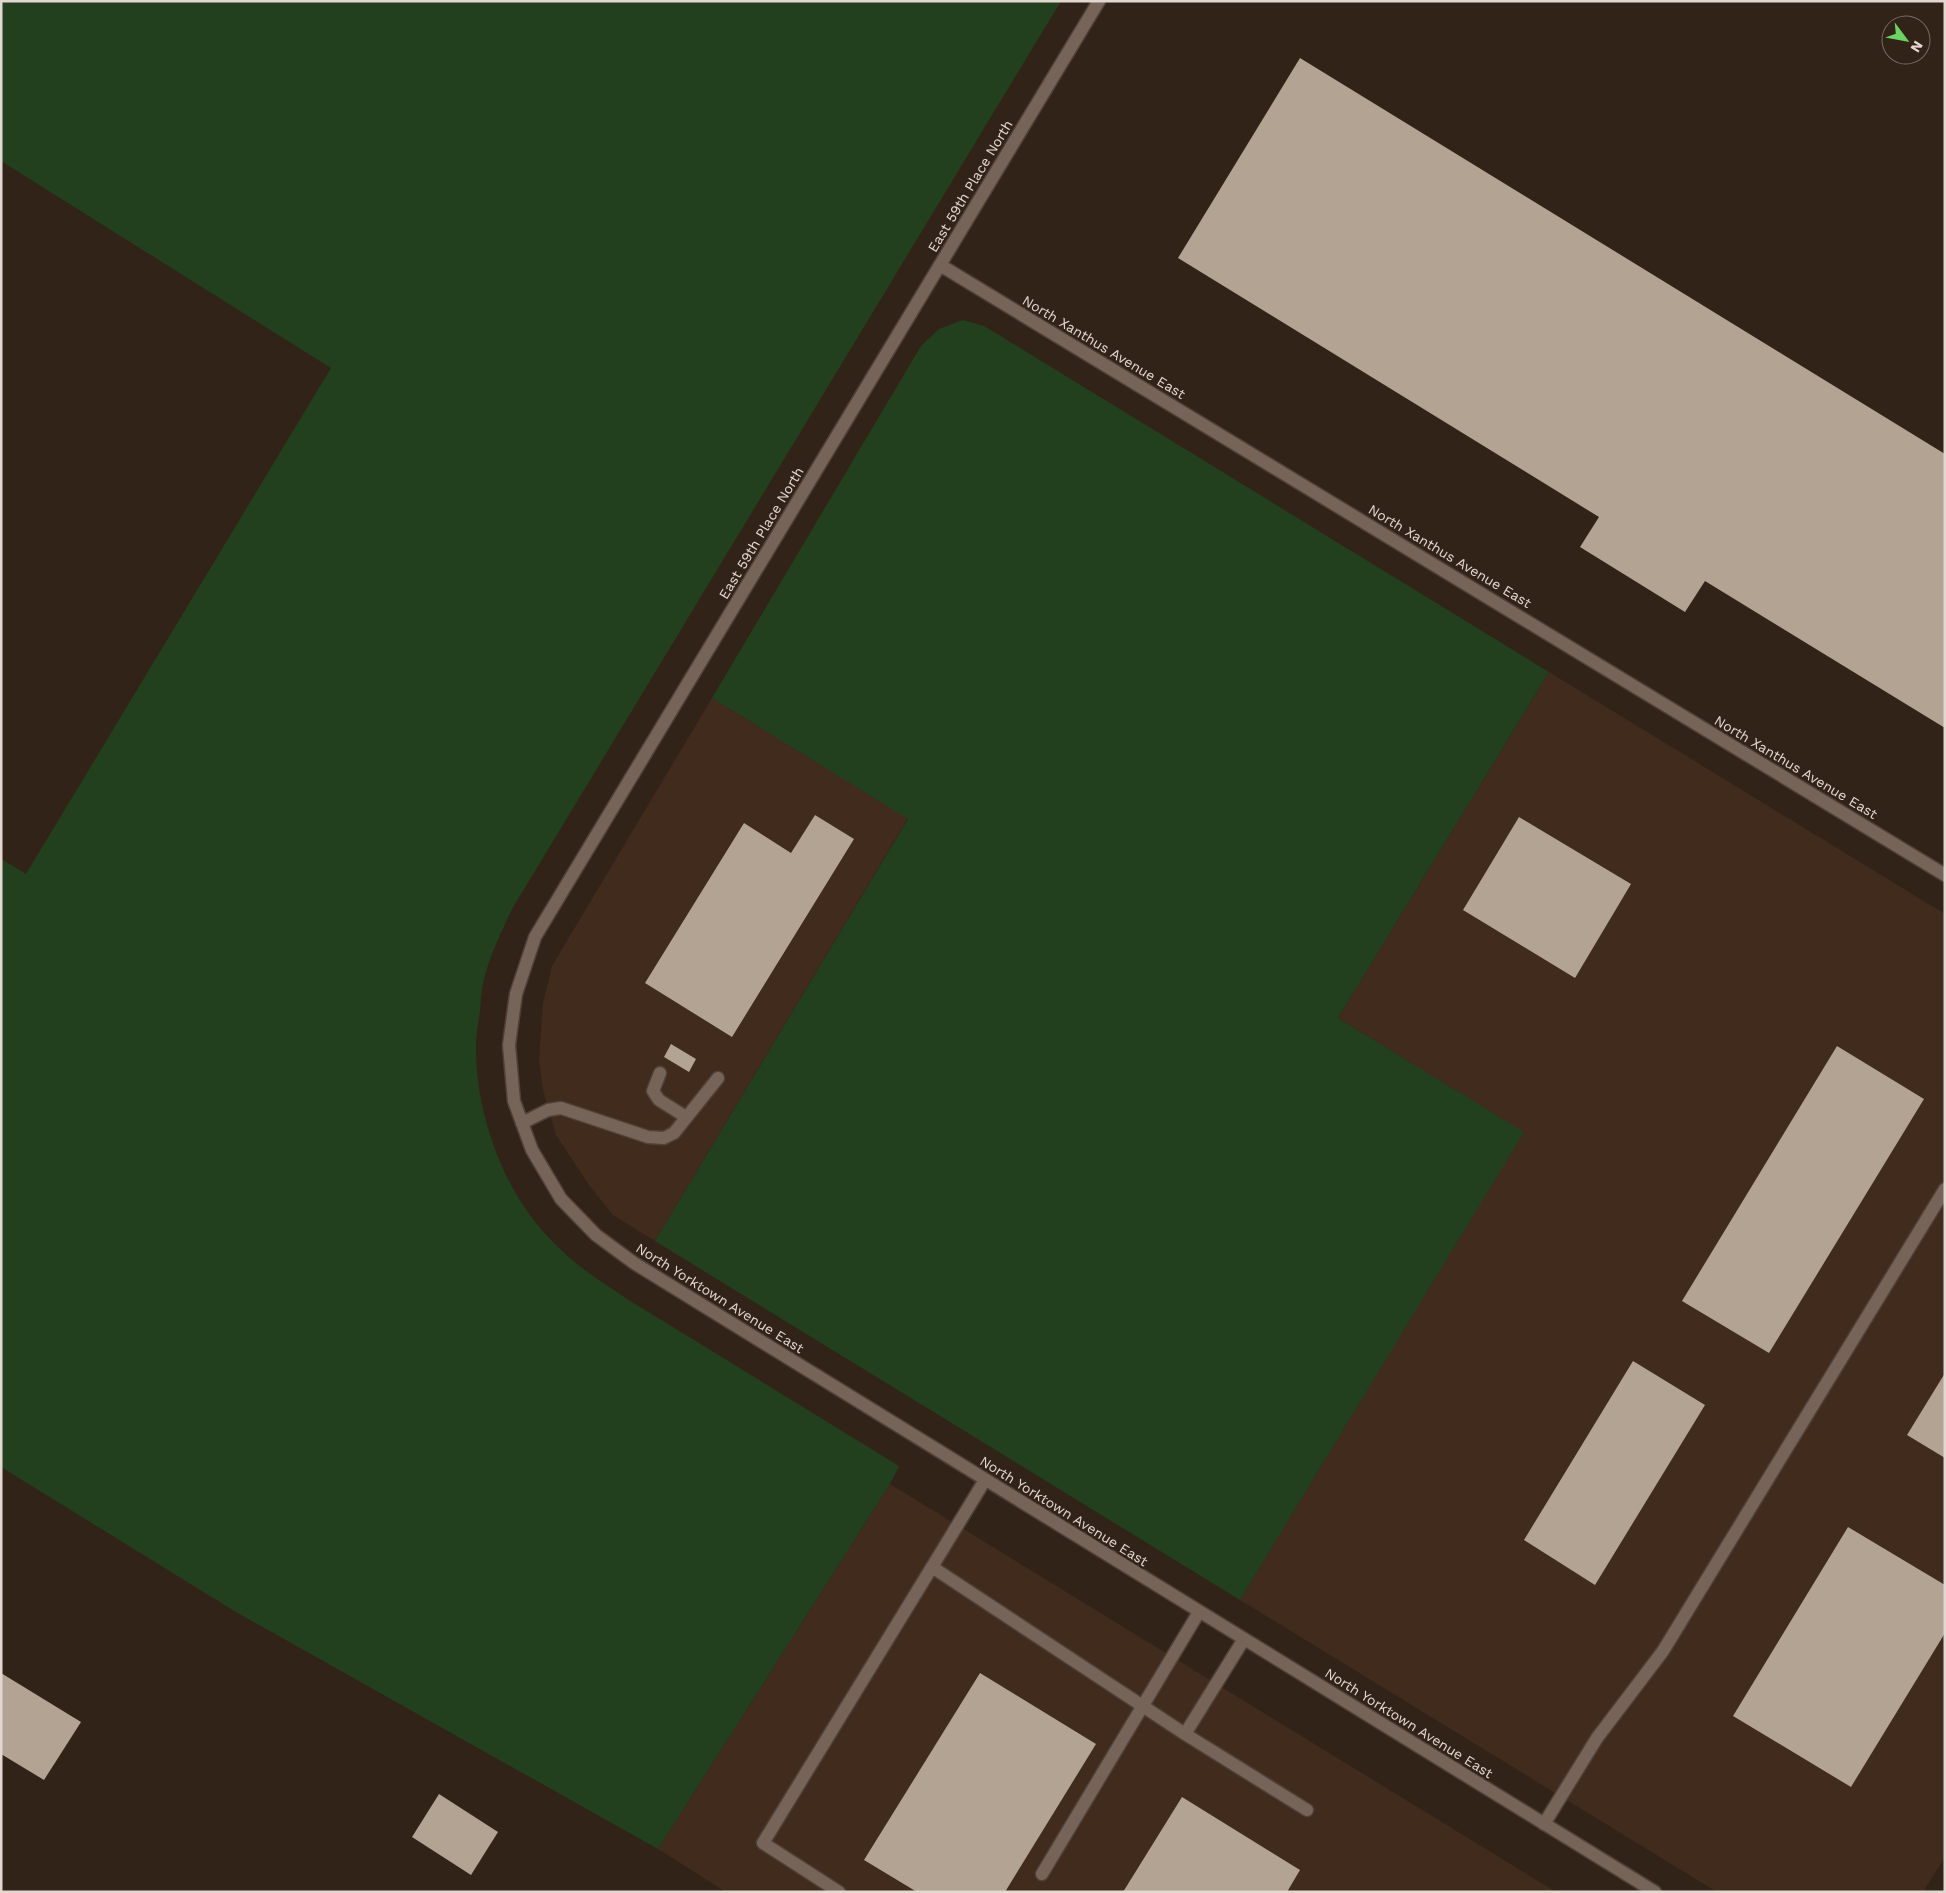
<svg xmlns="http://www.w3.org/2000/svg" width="1946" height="1893" font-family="'Work Sans',sans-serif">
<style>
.built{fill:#402b1d}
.green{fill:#22401d}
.building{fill:#b2a392}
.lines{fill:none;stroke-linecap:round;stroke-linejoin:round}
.minor-casing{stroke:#4e4139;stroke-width:15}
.minor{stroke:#776459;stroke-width:12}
.labels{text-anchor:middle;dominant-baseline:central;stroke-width:5;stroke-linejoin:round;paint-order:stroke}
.street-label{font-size:14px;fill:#e3d8d1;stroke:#322319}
</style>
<rect width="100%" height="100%" fill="#322319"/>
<g class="built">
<polygon points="1549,672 1945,914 1945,1857 1923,1892 1717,1892 1240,1600 1523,1132 1338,1018"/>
<polygon points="712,698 908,818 655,1241 613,1215 589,1185 556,1135 543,1090 539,1059 543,1003 552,966"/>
<polygon points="890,1484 1556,1892 726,1892 658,1849"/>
</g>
<g class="green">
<path d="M1,1H1061L512,909C501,933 489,957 483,983C481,992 481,1001 480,1010C479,1021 476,1032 476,1044C475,1114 504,1195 555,1244C576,1266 602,1282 627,1299L899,1466L890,1484L658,1849L236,1612L1,1467V859L26,874L331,368L1,161Z"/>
<polygon points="963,320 984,326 1549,672 1338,1018 1524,1132 1240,1600 655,1241 908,819 712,698 921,346 939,329"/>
</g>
<g class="building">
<polygon points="1300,58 1945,454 1945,728 1705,581 1685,612 1580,547 1599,517 1178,258"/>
<polygon points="815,815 854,839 732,1037 645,983 744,823 791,853"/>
<polygon points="1519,817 1631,884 1575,978 1463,910"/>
<polygon points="671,1044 696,1059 689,1072 664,1057"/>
<polygon points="1837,1046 1924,1099 1769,1353 1682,1301"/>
<polygon points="1633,1361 1705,1405 1595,1585 1524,1540"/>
<polygon points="1945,1373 1945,1458 1907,1435"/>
<polygon points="1848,1527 1945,1585 1945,1633 1851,1787 1733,1716"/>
<polygon points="1,1673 81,1722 44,1780 1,1754"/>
<polygon points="980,1673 1096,1744 1005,1892 917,1892 864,1860"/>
<polygon points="439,1794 498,1832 471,1875 412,1837"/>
<polygon points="1182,1797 1300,1870 1287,1892 1123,1892"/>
</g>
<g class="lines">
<g class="minor-casing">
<g id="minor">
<polyline points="1099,1 535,937 516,994 509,1045 514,1101 532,1150 561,1199 596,1235 634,1263 1655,1892"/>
<polyline points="940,265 1945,875"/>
<polyline points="660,1073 653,1091 659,1100 686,1117"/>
<polyline points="522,1123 548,1110 561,1108 648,1137 664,1138 674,1133 718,1078"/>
<polyline points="985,1480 932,1567 1185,1734 1307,1810"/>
<polyline points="1185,1734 1244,1639"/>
<polyline points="1544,1824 1597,1738 1663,1651 1945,1189"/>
<polyline points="1042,1874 1199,1612"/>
<polyline points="839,1892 763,1843 932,1567"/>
</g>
</g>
<use href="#minor" class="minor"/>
</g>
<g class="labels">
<g class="street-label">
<text transform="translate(970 186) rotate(-59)">East 59th Place North</text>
<text transform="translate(1104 347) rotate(31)">North Xanthus Avenue East</text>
<text transform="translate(761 533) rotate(-59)">East 59th Place North</text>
<text transform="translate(1450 556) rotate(31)">North Xanthus Avenue East</text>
<text transform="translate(1796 767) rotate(31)">North Xanthus Avenue East</text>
<text transform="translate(720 1298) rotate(32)">North Yorktown Avenue East</text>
<text transform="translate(1064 1511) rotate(32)">North Yorktown Avenue East</text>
<text transform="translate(1409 1723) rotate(32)">North Yorktown Avenue East</text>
</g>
</g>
<rect width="1946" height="1893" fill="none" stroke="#e3d8d1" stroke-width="5"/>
<g transform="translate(1906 40) rotate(122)"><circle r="24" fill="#322319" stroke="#796b63"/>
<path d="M0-4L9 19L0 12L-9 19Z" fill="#6bd363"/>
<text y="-8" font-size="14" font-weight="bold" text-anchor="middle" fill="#e3d8d1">N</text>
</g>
</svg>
